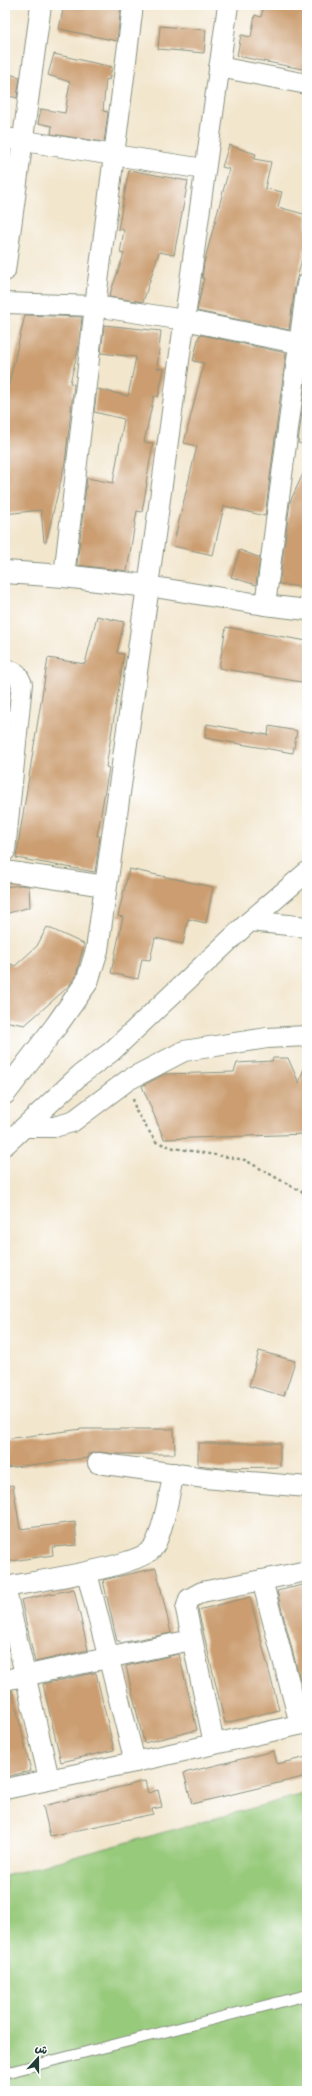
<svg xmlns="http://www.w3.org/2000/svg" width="312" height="2096" font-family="'Indie Flower','Playpen Sans Arabic',sans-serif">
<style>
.green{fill:#98ca7b;stroke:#5c8458}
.building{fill:#cb9d6f}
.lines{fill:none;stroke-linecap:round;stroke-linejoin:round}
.lane-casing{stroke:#889280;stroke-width:12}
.street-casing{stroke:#889280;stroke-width:22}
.secondary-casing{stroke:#889280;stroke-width:24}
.path{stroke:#889280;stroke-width:2.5;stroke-dasharray:3 3;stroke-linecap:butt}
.lane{stroke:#fff;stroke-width:10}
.street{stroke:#fff;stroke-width:20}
.secondary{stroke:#fff;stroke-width:22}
</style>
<rect width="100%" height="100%" fill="#fff"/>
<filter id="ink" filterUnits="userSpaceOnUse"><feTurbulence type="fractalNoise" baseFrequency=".025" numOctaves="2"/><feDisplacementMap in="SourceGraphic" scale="8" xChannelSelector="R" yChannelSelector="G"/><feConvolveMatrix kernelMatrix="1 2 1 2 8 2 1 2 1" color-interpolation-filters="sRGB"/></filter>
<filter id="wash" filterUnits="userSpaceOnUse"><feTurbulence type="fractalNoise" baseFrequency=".012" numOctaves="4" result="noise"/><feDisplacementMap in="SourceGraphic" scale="16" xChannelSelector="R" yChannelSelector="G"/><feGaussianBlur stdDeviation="0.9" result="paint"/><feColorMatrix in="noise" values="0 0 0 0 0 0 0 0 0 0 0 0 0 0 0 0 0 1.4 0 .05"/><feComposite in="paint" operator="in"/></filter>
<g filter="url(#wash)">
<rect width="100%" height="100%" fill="#f2e6cd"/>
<polygon class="green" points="307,1793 307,2091 5,2091 5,1876"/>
<g id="blocks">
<g class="building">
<polygon points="64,5 121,5 117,41 59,29"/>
<polygon points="264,5 307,5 307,70 237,56 241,35 251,37 255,15 261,17"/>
<polygon points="160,26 206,30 204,53 158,49"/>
<polygon points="54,54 112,67 109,80 106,79 103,111 108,112 104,142 51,134 52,126 38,123 41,109 65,113 70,82 48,75"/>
<polygon points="5,73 20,77 17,98 5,95"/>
<polygon points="229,145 256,154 254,159 271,162 265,188 282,192 278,207 307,215 307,240 295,286 289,330 197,311 204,278 202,278 204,263 229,169 222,167"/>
<polygon points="129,170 188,181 174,255 159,252 143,302 109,297 124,254 120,253 124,230 118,229"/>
<polygon points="25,315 82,317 78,350 70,383 74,384 65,463 46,542 44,542 41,510 5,514 5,400"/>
<polygon points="104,325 161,331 157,368 164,369 158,397 154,396 144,442 153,443 146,483 147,483 142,512 137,511 127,571 77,565 87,478 113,483 124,419 94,412 97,389 128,396 136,357 101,353"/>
<polygon points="202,335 286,353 265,516 224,506 213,555 173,546 197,446 184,443 204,363 193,361 199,336"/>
<polygon points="307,373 307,445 298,443"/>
<polygon points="307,465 307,588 279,584 290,502"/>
<polygon points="240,550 260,558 256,585 231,577"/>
<polygon points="97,616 124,622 117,653 124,654 106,767 109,768 97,836 100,836 95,872 16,858 48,658 85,664"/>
<polygon points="226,627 307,641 307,683 219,668"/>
<polygon points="207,724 268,735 269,726 297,731 293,753 205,738"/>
<polygon points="129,869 213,887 206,923 188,919 183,944 155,938 150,960 142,959 138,979 111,973 123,917 118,916"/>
<polygon points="21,885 29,886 30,907 5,914 5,887"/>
<polygon points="47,927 84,944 76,976 68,987 25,1025 9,1022 5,1016 5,961 15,966 37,946"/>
<polygon points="273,1058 288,1058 299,1083 305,1065 307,1065 307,1134 164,1139 142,1086 165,1074 234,1072 237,1063 272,1061"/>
<polygon points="259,1351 295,1361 284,1396 249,1386"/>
<polygon points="82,1429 174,1429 175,1454 115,1454 99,1452 88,1454 88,1458 5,1468 5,1439"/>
<polygon points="198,1443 280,1443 280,1467 220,1468 198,1465"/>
<polygon points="13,1485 20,1529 75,1522 77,1545 52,1547 53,1555 5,1562 5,1486"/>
<polygon points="156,1568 171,1633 120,1643 120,1641 117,1641 103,1580"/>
<polygon points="307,1584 307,1687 302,1688 277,1591"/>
<polygon points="74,1589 88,1650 35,1662 21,1600"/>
<polygon points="250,1597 279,1710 225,1723 198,1610"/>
<polygon points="179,1654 197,1730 144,1743 126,1666"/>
<polygon points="93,1673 96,1673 114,1750 61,1762 43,1684"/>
<polygon points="12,1690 31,1771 5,1777 5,1691"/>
<polygon points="274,1751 277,1764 307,1757 307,1776 192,1804 184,1773"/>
<polygon points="145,1781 148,1793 158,1790 162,1807 152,1809 153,1814 50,1836 43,1806"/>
</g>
</g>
</g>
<g filter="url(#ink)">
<use href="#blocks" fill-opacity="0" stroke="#889280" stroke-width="1"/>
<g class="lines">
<g class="lane-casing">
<polyline id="lane" points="5,2073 307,1995"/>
</g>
<g class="street-casing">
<g id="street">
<polyline points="228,5 148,586 265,605 307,610"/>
<polyline points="219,67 307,84"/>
<polyline points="5,138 204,169"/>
<polyline points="5,271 41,5"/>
<polyline points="5,303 95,306 184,320 307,345"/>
<polyline points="64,576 95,306 133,5"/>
<polyline points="265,605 307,284"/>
<polyline points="5,668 17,674 22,684 5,851"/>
<polyline points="5,871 105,886"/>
<polyline points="250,921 307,927"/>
<polyline points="25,1127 54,1127 72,1122 128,1080 184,1051 267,1038 307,1036"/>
<polyline points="5,1145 80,1075 111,1052 250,921 307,872"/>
<polyline points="98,1463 205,1478 307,1487"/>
<polyline points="87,1573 135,1762"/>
<polyline points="262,1580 300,1724"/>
<path d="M5,1587C32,1582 137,1567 152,1549C162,1538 170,1490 174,1473"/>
<polyline points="5,1587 49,1779"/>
<polyline points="5,1680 191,1640"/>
<polyline points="214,1744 186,1609 189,1599 202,1592 307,1571"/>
<polyline points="5,1789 135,1762 307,1723"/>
</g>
</g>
<g class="secondary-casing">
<polyline id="secondary" points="5,572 64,576 148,586 97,950 87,982 56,1026 5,1093"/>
</g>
<polyline class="path" points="133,1099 136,1111 156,1142 174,1148 245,1160 307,1195"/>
<use href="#lane" class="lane"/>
<use href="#street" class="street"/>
<use href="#secondary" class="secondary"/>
</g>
</g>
<rect width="312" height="2096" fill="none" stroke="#fff" stroke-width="20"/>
<g transform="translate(38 2058) rotate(21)" stroke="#ffffff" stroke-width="3" paint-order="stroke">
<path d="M0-3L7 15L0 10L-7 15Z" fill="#1f3d34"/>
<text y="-6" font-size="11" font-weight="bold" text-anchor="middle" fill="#1f3d34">ش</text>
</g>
</svg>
